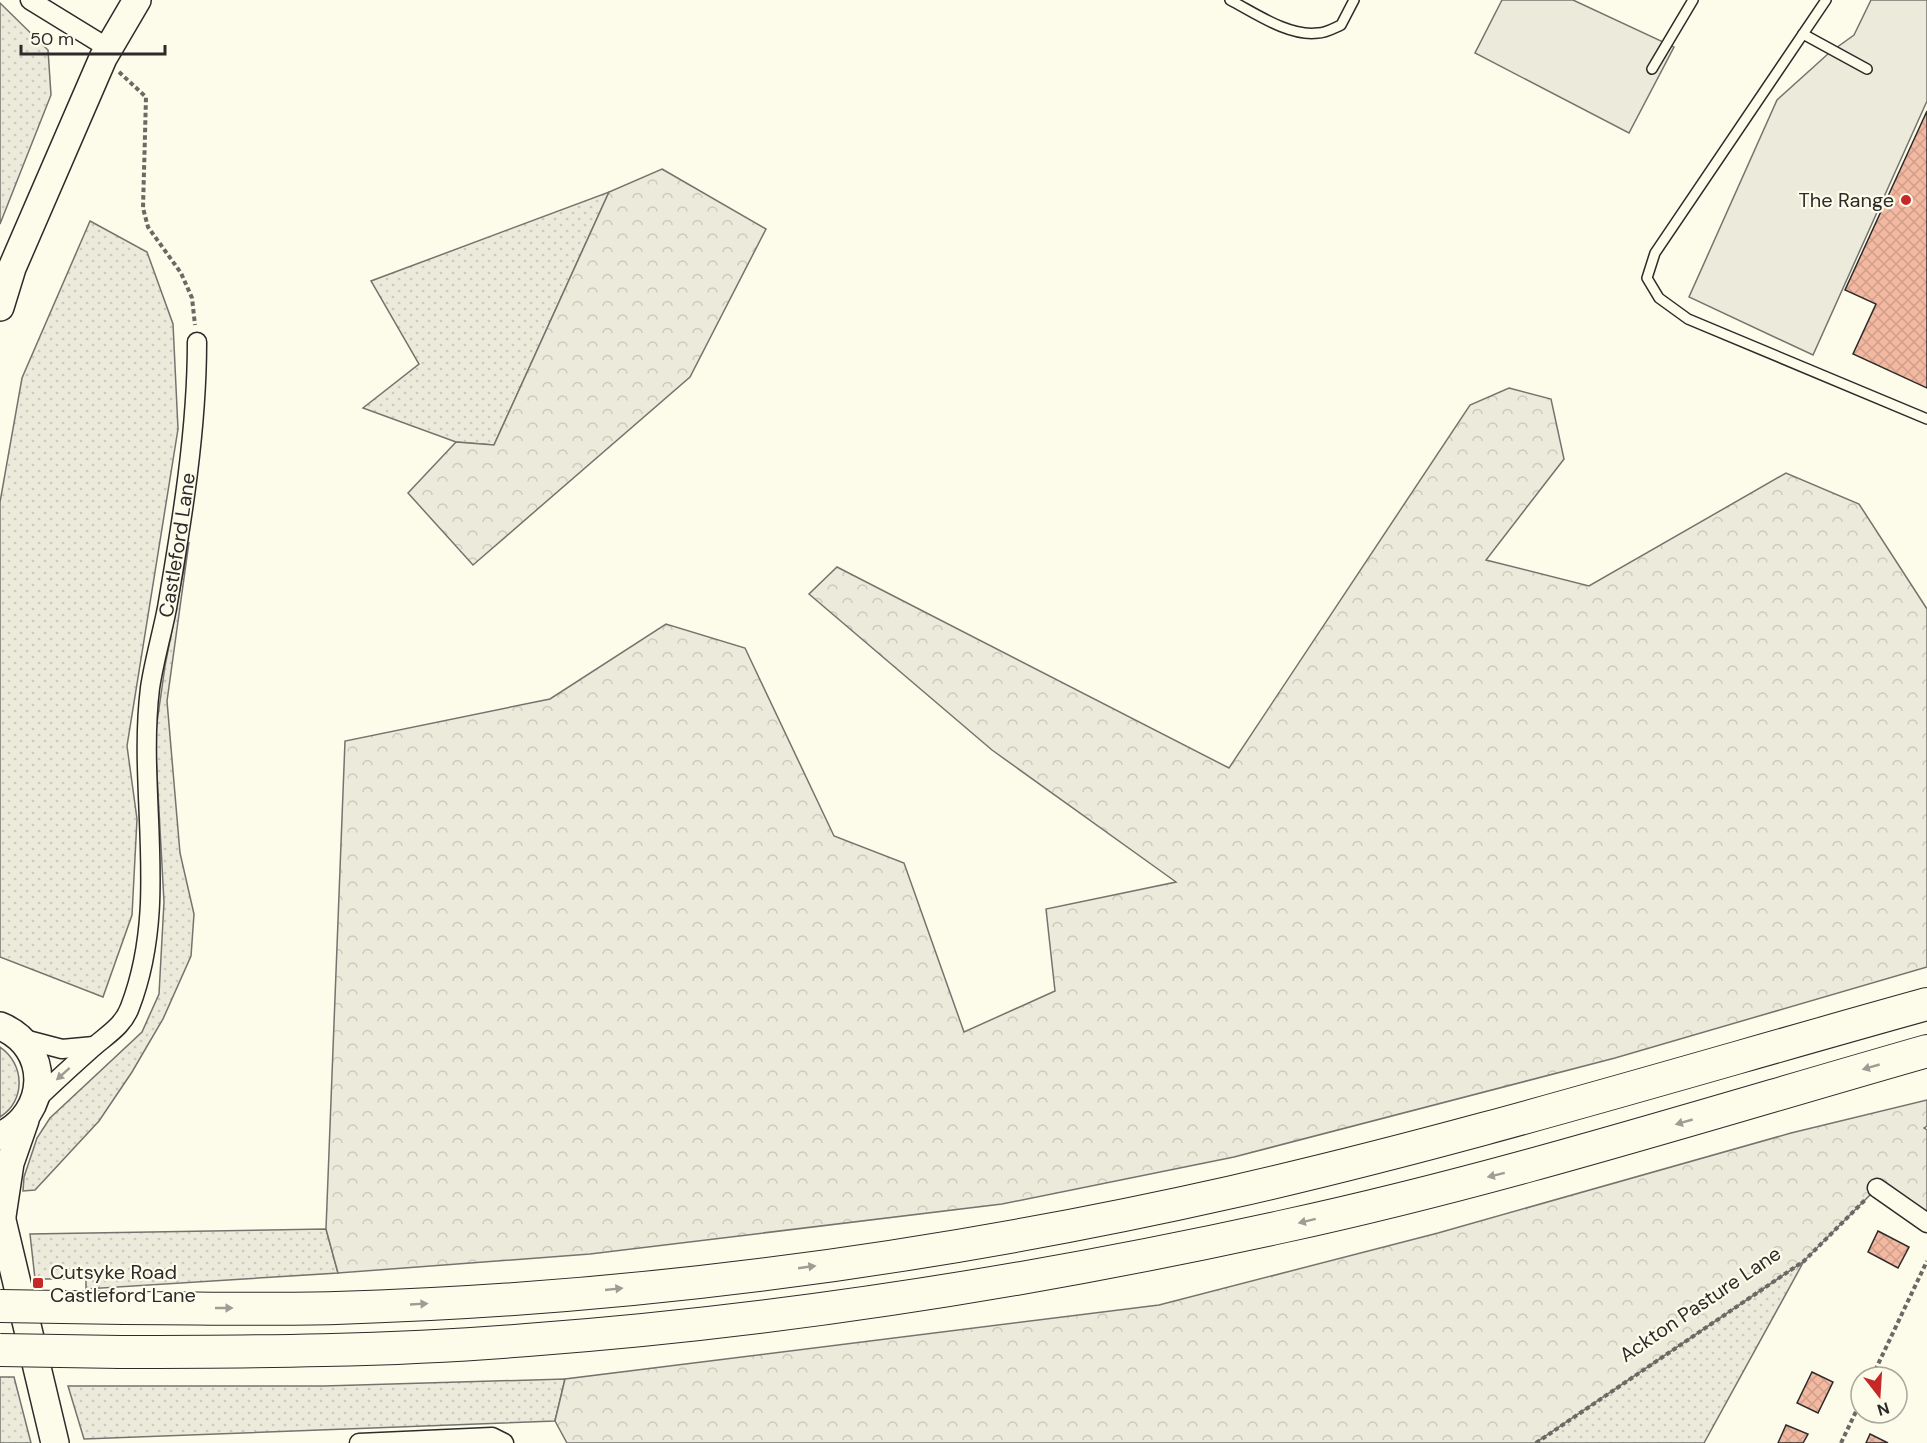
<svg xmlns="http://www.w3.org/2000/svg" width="1927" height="1443" font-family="'DM Sans',sans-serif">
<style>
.grass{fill:url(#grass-dots);stroke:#74746e;stroke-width:1.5}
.forest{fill:url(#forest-crowns);stroke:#74746e;stroke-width:1.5}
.parking{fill:#eceadb;stroke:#74746e;stroke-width:1.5}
.building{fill:url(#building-cross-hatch);stroke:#2b2b2b;stroke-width:1.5}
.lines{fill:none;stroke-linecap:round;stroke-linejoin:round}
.service-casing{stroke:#2b2b2b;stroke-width:12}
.minor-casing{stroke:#2b2b2b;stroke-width:21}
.primary-casing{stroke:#2b2b2b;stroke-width:30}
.motorway-casing{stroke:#2b2b2b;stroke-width:34}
.path{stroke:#6a6964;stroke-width:4;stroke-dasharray:4.5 3;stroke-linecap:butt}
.service{stroke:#fdfbea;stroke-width:9}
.minor{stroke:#fdfbea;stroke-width:18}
.primary{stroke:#fdfbea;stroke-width:27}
.motorway{stroke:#fdfbea;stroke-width:32}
.motorway-bridge-casing{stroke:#2b2b2b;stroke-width:34;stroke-linecap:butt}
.motorway-bridge{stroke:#fdfbea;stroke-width:32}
.oneway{fill:#9e9d94}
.poi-dot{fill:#c62828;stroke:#fdfbea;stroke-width:2}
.labels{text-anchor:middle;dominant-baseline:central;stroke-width:4.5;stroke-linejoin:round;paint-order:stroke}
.poi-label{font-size:20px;fill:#2b2b2b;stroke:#fdfbea;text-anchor:end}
.street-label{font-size:20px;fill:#2b2b2b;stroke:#fdfbea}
</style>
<defs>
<pattern id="grass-dots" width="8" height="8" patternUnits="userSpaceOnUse" patternTransform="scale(1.5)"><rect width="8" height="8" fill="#ecebdb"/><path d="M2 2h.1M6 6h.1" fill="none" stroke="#cbcabc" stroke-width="1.8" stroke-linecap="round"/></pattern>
<pattern id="forest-crowns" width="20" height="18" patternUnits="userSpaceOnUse" patternTransform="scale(1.5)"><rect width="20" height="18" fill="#ecebdb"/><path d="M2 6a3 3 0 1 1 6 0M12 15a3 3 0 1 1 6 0" fill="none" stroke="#cbcabc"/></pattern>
<pattern id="building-cross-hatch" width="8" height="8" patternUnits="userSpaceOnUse" patternTransform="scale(1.5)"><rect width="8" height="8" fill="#f2b8a0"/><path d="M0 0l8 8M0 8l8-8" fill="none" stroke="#d09e8a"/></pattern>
</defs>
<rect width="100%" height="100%" fill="#fdfbea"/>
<g class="grass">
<polygon points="0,3 48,50 51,95 0,224"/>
<polygon points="609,192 494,445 456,442 363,408 419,364 371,281"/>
<polygon points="90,221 147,252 173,324 178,429 127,746 137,819 132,915 103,997 0,957 0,502 22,378"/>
<polygon points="189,542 167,701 180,853 194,914 191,956 163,1019 132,1072 99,1121 35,1190 23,1191 24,1177 37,1138 50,1118 142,1032 159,994 164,902 155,737 165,666"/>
<path d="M0,1047C25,1064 26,1101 0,1117Z"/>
<polygon points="326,1229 338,1273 86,1289 86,1279 35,1279 30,1234"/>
<polygon points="1804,1261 1704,1443 1535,1443"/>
<polygon points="0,1377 14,1377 31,1443 0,1443"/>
<polygon points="565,1379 555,1421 84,1439 68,1386 324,1386"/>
</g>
<g class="forest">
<polygon points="662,169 766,229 690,377 473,565 408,493 456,442 494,445 609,192"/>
<polygon points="1509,388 1551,399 1564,459 1486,560 1589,586 1786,473 1859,504 1927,609 1927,967 1615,1058 1234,1157 1002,1204 590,1254 338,1273 326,1229 345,741 550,699 666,624 745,648 834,836 904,863 964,1032 1055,991 1046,909 1176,882 992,750 809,594 837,567 1229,768 1470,405"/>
<polygon points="1927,1100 1927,1126 1924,1128 1927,1130 1927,1225 1877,1188 1804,1261 1535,1443 567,1443 555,1421 565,1379 1159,1305 1438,1233 1791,1133"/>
</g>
<g class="parking">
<polygon points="1502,0 1573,0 1674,47 1629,133 1475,53"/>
<polygon points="1871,0 1927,0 1927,101 1813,355 1689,297 1777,100 1829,53 1854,35"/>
</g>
<g class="building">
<polygon points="1927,111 1927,388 1853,354 1876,304 1845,290"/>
<polygon points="1878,1231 1909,1247 1898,1268 1868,1252"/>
<polygon points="1812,1372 1833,1382 1818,1413 1797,1403"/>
<polygon points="1786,1425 1808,1434 1803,1443 1778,1443"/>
<polygon points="1870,1434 1888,1443 1866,1443"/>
</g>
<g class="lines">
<g class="service-casing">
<g id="service">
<path d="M1230,0C1255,13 1289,37 1318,33C1326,33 1334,28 1341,25L1354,0"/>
<polyline points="1826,0 1655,253 1647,278 1659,298 1688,319 1927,419"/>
<polyline points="1803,34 1867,69"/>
<polyline points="1652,69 1693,0"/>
</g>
</g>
<g class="minor-casing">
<g id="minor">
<polyline points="30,0 108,48"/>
<polyline points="20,1038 62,1049 94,1046"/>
<path id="s1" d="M34,1102C52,1084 71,1067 90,1050C105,1036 123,1027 130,1007C170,903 137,795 150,688C154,661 162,634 167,608C182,521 197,430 197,342"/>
<polyline points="1877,1188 1927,1223"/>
<polyline points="359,1443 492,1437 504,1443"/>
</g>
</g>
<g class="primary-casing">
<g id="primary">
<polyline points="0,307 12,268 103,58 137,0"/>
<path d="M0,1026C52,1047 49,1114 0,1136"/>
<polyline points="0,1212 55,1443"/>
<polyline points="2,1216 10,1163 25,1120"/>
</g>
</g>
<g class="motorway-casing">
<g id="motorway">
<path d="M124,1308C195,1308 266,1310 336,1308C637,1299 939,1258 1232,1192C1466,1139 1696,1068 1927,1004"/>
<path d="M120,1352C256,1352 392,1351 527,1340C782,1321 1035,1281 1285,1226C1502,1179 1713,1112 1927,1051"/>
</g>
</g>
<g class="path">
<polyline points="119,72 146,97 143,208 148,227 181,273 192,298 195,325"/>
<polyline points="1872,1377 1927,1261"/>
<polyline points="1536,1443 1804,1261 1865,1200"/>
<polyline points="1841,1443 1861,1401"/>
</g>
<use href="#service" class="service"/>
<use href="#minor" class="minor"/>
<use href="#primary" class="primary"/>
<use href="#motorway" class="motorway"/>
<g class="motorway-bridge-casing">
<g id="motorway-bridge">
<polyline points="0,1306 124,1308"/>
<polyline points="0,1350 120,1352"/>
</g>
</g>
<use href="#motorway-bridge" class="motorway-bridge"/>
</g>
<defs><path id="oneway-solid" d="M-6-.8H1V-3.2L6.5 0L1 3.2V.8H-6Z" transform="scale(1.5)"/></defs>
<g class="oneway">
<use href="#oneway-solid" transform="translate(1871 1067) rotate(164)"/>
<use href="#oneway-solid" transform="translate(63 1074) rotate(138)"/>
<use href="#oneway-solid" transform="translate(1684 1122) rotate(164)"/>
<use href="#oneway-solid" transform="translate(1496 1175) rotate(166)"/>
<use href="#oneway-solid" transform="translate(1307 1221) rotate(166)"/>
<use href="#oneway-solid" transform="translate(807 1267) rotate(-8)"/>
<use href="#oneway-solid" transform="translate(614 1289) rotate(-6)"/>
<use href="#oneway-solid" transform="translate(419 1304) rotate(-3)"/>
<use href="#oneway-solid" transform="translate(224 1308)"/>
</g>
<g class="poi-dot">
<circle cx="1906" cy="200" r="6"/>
<rect x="32" y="1277" width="12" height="12" rx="3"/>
</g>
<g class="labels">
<g class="poi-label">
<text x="1894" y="200">The Range</text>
<text x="50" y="1272" text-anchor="start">Cutsyke Road<tspan x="50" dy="23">Castleford Lane</tspan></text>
</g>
<g class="street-label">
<text stroke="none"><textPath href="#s1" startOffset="603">Castleford Lane</textPath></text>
<text transform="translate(1700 1304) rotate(-34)">Ackton Pasture Lane</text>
</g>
</g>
<g transform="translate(1879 1395) rotate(163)"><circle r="28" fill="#fdfbea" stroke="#a9a89e" stroke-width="1.5"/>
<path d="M0-4.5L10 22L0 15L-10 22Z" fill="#c62828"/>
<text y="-9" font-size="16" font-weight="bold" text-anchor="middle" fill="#2b2b2b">N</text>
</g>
<path d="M21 45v9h144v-9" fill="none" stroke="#2b2b2b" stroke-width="3"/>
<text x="30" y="45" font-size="18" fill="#2b2b2b" stroke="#fdfbea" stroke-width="4.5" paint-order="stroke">50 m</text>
</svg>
